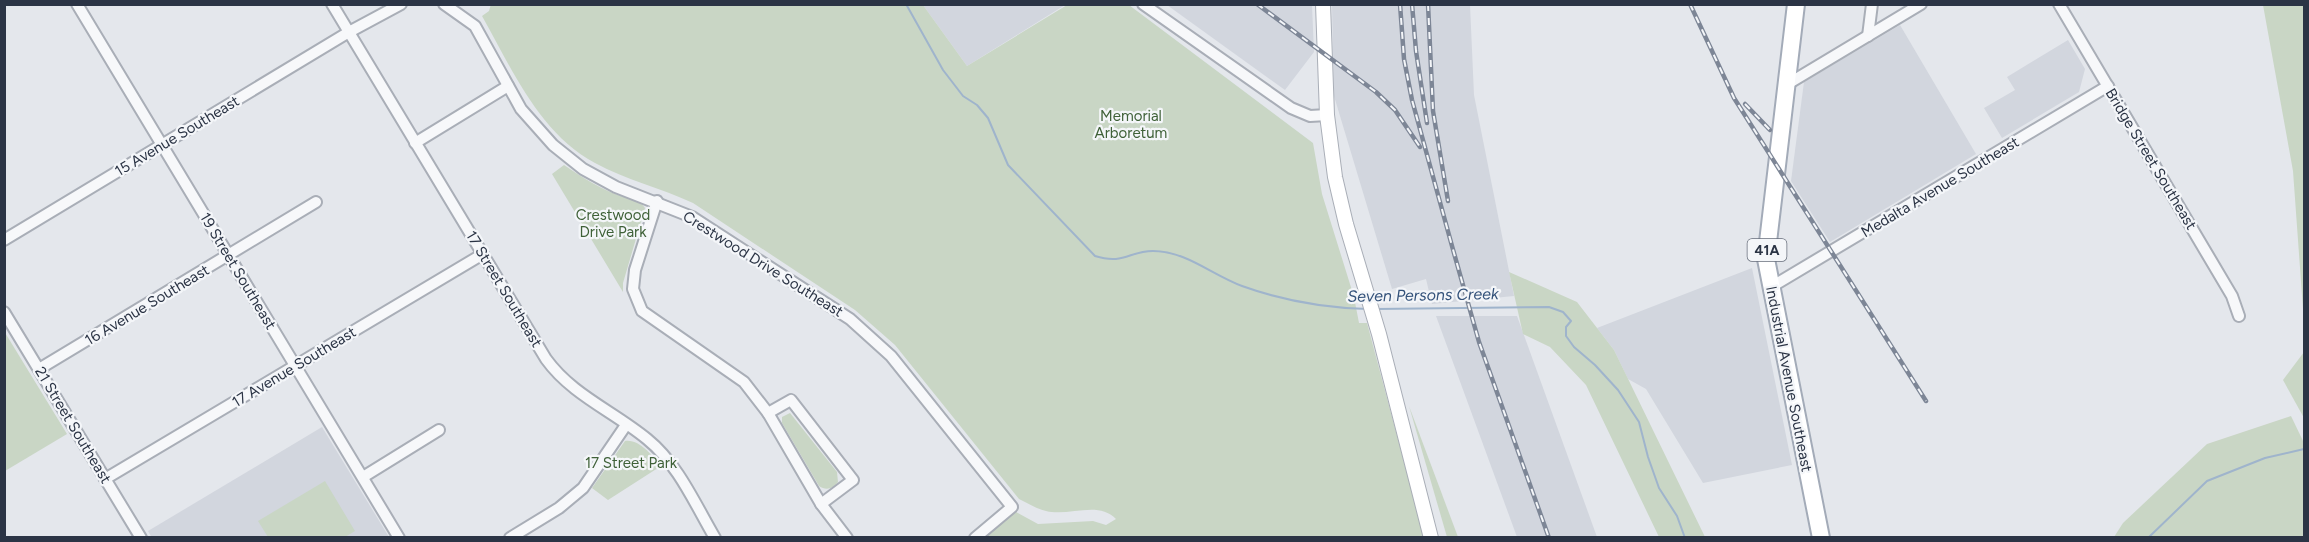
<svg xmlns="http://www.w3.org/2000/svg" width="2309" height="542" font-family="Figtree,sans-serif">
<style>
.built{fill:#d2d6de}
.green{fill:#c9d6c5}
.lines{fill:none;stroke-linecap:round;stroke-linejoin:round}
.stream{stroke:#9fb4cc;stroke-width:2}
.street-casing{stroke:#a9aeb7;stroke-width:14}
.secondary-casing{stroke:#a9aeb7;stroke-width:16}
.primary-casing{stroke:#a3abb8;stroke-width:20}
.street{stroke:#f7f8fa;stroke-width:10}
.secondary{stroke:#fff;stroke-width:14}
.primary{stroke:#fff;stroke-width:16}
.rail-casing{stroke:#7d8696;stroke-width:4.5}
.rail{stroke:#f4f6f9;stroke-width:2;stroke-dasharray:7;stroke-linecap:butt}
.labels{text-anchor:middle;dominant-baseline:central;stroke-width:4.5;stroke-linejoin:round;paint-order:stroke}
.shield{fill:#f4f6f9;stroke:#676e7b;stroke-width:1.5}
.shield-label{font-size:14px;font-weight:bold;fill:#2b3445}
.park-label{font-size:15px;fill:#3f6138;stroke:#f4f6f9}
.street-label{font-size:15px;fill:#2b3445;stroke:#f4f6f9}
.water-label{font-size:16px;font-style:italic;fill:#34527a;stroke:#f4f6f9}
</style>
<rect width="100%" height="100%" fill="#e4e7ec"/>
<g class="built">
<polygon points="923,5 1065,5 967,66"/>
<polygon points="1167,5 1312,5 1314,52 1285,90"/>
<polygon points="1332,5 1470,5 1474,95 1514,296 1432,304 1426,279 1392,289 1334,96"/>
<polygon points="1900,25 1976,154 1830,242 1791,181 1804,82"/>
<polygon points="2068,40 2085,69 2079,92 2002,138 1984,108 2015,90 2007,77"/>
<polygon points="1752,268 1792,465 1703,483 1646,389 1628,379 1614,350 1597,328"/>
<polygon points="1436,316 1517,316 1597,537 1517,537"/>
<polygon points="322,427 389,537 152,538 148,531"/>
</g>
<g class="green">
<path d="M491,4L923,5L967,66L1067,5H1129L1313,143L1322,194L1354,297L1359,323H1367L1424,537H985L1016,512L1038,524L1093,521L1106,525L1116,519C1098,500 1069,517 1046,511C1037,509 1027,503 1019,499L895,345L855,310L693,203C661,188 626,180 595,163C539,133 512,69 482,16L489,11Z"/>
<polygon points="2263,5 2304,5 2304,323 2293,171"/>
<path d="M564,165C583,178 602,190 624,197C633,199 640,201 645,208L623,283V292L552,174Z"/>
<polygon points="1509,272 1577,302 1614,350 1705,537 1659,537 1586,385 1550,347 1523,334"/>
<polygon points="4,331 67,434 5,471 4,471"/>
<polygon points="2304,352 2304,418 2283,380"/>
<polygon points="1409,406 1458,537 1447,537"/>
<path d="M790,413L837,472L838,482C833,489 826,491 819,486L782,423V417Z"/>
<polygon points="2291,416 2304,443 2304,537 2114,537 2123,523 2207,444"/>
<path d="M625,441C640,439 652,456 661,466L608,500L592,488Z"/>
<polygon points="325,481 355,531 345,537 268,537 258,521"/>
</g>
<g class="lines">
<g class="stream">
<path d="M906,4L943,70L963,96L977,105L988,118L1008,165L1095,256C1124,265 1129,251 1153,251C1186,251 1212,275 1242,286C1281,300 1326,308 1368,309"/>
<polyline points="1376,309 1549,307 1563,312 1571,321 1566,327 1566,336 1574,347 1595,365 1618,390 1639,422 1648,457 1659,488 1677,516 1685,538"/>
<polyline points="2148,538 2207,481 2265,458 2304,449"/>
</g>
<g class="street-casing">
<g id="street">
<polyline points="77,4 399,538"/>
<path d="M332,4L546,359C572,395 613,411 647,439C678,464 695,504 715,538"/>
<polyline points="444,4 475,26 521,109 553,145 583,169 616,187 692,217 850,319 891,356 1012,507 975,538"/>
<polyline points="1143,4 1291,108 1310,116 1327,115"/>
<polyline points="2059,4 2232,296 2239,316"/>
<polyline points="1868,36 1872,4"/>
<polyline points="1786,85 1921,4"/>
<polyline points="415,143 508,86"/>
<polyline points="657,201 635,270 633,289 642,311 744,382 768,413 821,504 847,538"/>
<polyline points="4,240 349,32 401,4"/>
<polyline points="1771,287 2108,86"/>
<polyline points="4,312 141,538"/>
<polyline points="39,369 316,202"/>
<polyline points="768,413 791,400 853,480 821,504"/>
<polyline points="363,477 439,430"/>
<polyline points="105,479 483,254"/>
<polyline points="510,538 559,508 583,488 626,425"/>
</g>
</g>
<g class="secondary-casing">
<polyline id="secondary" points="1323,4 1327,115 1335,177 1346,224 1379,334 1431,538"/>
</g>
<g class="primary-casing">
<polyline id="primary" points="1796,4 1766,259 1821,538"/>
</g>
<use href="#street" class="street"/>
<use href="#secondary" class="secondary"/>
<use href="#primary" class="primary"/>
<g class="rail-casing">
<g id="rail">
<polyline points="1257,4 1376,92 1395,110 1420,147"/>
<polyline points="1400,4 1404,59 1412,100 1452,246 1479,342 1549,538"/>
<polyline points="1412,4 1416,51 1427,123"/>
<polyline points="1428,4 1433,111 1448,201"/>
<polyline points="1690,4 1734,98 1926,401"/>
<polyline points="1745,104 1770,130"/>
</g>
</g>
<use href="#rail" class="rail"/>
</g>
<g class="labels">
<rect class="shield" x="1747.5" y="239" width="39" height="22" rx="4.5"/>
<g class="shield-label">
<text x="1767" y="250">41A</text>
</g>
<g class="park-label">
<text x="1131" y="116">Memorial<tspan x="1131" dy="17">Arboretum</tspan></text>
<text x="613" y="215">Crestwood<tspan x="613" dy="17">Drive Park</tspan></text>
<text x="631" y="463">17 Street Park</text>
</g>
<g class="street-label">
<text transform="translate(177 136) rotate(-31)">15 Avenue Southeast</text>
<text transform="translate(2151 159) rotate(59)">Bridge Street Southeast</text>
<text transform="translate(1940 187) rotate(-31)">Medalta Avenue Southeast</text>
<text transform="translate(763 264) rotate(32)">Crestwood Drive Southeast</text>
<text transform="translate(238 271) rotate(59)">19 Street Southeast</text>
<text transform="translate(504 289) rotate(59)">17 Street Southeast</text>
<text transform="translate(147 305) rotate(-31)">16 Avenue Southeast</text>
<text transform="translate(294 367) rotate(-31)">17 Avenue Southeast</text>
<text transform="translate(1789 379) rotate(79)">Industrial Avenue Southeast</text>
<text transform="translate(73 425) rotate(59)">21 Street Southeast</text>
</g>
<g class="water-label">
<text transform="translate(1423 295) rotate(-1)">Seven Persons Creek</text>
</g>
</g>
<rect width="2309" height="542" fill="none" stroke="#2b3445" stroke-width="12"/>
</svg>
